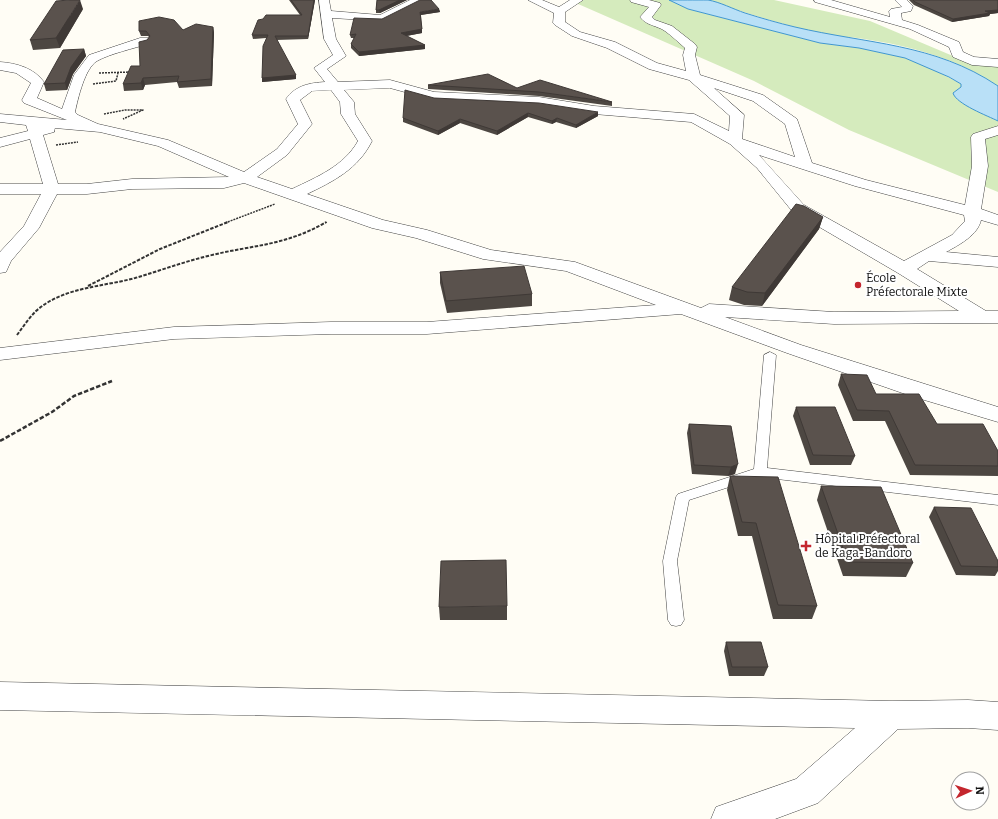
<svg xmlns="http://www.w3.org/2000/svg" width="998" height="819" font-family="Bitter,serif">
<style>
.green{fill:#d5ebbd}
.water{fill:#b9e0f7;stroke:#3f96cf}
.lines{fill:none;stroke-linecap:round;stroke-linejoin:round}
.service-casing{stroke:#444;stroke-width:1}
.minor-casing{stroke:#444;stroke-width:1}
.path-far2{stroke:#333;stroke-width:1.5;stroke-dasharray:2 1;stroke-linecap:butt}
.path-far1{stroke:#333;stroke-width:2;stroke-dasharray:3.5 1.5;stroke-linecap:butt}
.path{stroke:#333;stroke-width:2.5;stroke-dasharray:4.5 2;stroke-linecap:butt}
.service{fill:#fff;fill-rule:evenodd}
.minor{fill:#fff;fill-rule:evenodd}
.wall{fill:#4d4742}
.shaded-wall{fill:#3f3936}
.building{fill:#5a524d;stroke:#3f3936}
.poi-dot{fill:#c4262e;stroke:#fff;stroke-width:1.5}
.labels{text-anchor:middle;dominant-baseline:central;stroke-width:4;stroke-linejoin:round;paint-order:stroke}
.poi-label{font-size:12px;fill:#111;stroke:#fff;text-anchor:start}
</style>
<rect width="100%" height="100%" fill="#fffdf5"/>
<g class="green">
<polygon points="569,0 669,0 688,9 820,43 859,48 905,58 933,69 961,84 961,87 953,93 957,99 998,121 998,192 849,130 754,81"/>
<path d="M708,0H774L870,21L953,56L998,67V86C958,59 911,46 864,39C853,37 842,37 831,35C789,27 748,14 708,0Z"/>
</g>
<path class="water" d="M669,0C678,0 696,0 708,0C720,2 733,9 745,13C761,18 778,23 795,27C867,44 934,43 998,86V121C988,116 956,104 953,93L961,87V84L949,77L905,58L859,48L820,43L688,9Z"/>
<g class="lines">
<g class="service-casing">
<polygon id="service" points="770,352 776,355 767,468 998,495 998,505 760,477 689,500 677,561 684,620 681,625 676,626 671,625 668,620 663,561 676,497 678,494 754,469 764,355"/>
</g>
<g class="minor-casing">
<g id="minor">
<path d="M319,0H329L331,11L380,15L410,0H424L382,21L332,18L336,39L346,56L327,69L338,82L390,80L434,92L539,97L594,106L694,114L729,131L730,116L689,80L649,69L607,48L572,36L555,25L553,23L554,13L528,0H542L559,7L570,0H583L565,12V22L580,32L615,42L657,63L686,71L683,55L685,48C678,42 672,36 665,31C656,25 647,26 640,17L649,7L631,2L630,0H649L660,3L661,5L652,17L655,20L672,26L695,44L697,47L695,55L700,75L763,95L797,119L812,163L866,180L965,205L972,166L971,137L973,134L998,126V135L985,139L988,166L981,209L998,215V225L981,220C978,235 959,245 946,252L998,257V267L929,261L917,269L986,311H998V323L834,324L725,317L801,345L998,407V422L911,396L787,353L681,314L427,334H331L174,339L0,360V348L174,327L331,322H427L656,305L566,271L483,259L416,238L372,228L244,183L224,188L132,189L87,194H57L39,228L11,261L6,272L0,273V252L24,226L41,194H0V184H43L30,139L0,147V138L28,131L26,125L0,122V114L67,120L24,103L22,100L31,83L16,73L0,70V62C16,63 34,68 44,82L37,98L62,109L74,75L89,55L140,38H148L150,41L148,44C135,48 109,54 97,61C85,68 78,98 75,112L78,115L98,124L168,140L244,172L277,149L298,124L286,99C296,85 310,83 325,82L314,68L333,55L324,39ZM390,88L434,100L539,105L594,114L691,122L730,144L757,168L792,211L898,273L959,311L834,312L709,304L701,308L575,262L491,250L427,230L383,220L307,194C334,181 358,169 372,141L355,114L354,102L344,90ZM714,88L753,101L785,124L795,157L742,139L744,115ZM331,90L340,102L341,114L358,141C344,166 317,177 292,189L257,177L287,155L312,124L300,100L312,91ZM55,128L100,132L158,146L229,177L132,179L87,184H58L43,135L54,132ZM759,155L855,186L964,215L965,221L952,235L904,261L804,205Z"/>
<polygon points="814,0 831,0 890,17 889,11 891,9 902,7 895,0 907,0 913,6 911,11 901,13 902,20 918,25 959,42 963,52 974,57 998,59 998,67 972,65 953,57 949,47 910,29 815,2"/>
<polygon points="0,682 892,701 968,700 998,702 998,730 968,728 898,729 818,803 775,819 711,819 716,807 796,779 855,728 0,710"/>
</g>
</g>
<g class="path-far2">
<polyline points="99,73 130,72"/>
<polyline points="93,84 116,81 118,73"/>
<polyline points="104,114 125,110 143,110 123,119"/>
<polyline points="56,145 78,142"/>
<polyline points="225,223 275,204"/>
<polyline points="325,223 327,222"/>
</g>
<g class="path-far1">
<polyline points="88,286 160,249 228,222"/>
<path d="M17,335C23,327 29,318 36,311C63,287 102,287 135,278C159,271 183,262 208,256C251,245 286,246 326,222"/>
</g>
<polyline class="path" points="0,441 52,412 74,396 112,381"/>
<use href="#service" class="service"/>
<use href="#minor" class="minor"/>
</g>
<g class="wall">
<polygon points="289,0 315,0 308,39 276,40 296,79 262,82 262,78 266,38 253,39 252,35 300,15"/>
<polygon points="377,0 407,0 380,13 376,13 376,10"/>
<polygon points="909,0 998,0 998,13 990,14 989,16 952,22 914,5"/>
<polygon points="83,9 60,48 33,50 30,40"/>
<polygon points="439,9 440,12 421,15 422,33 406,36 425,45 425,49 359,56 351,48 351,44 354,38 351,38 350,35 382,19"/>
<polygon points="213,27 214,33 212,86 179,88 177,82 145,85 143,90 124,91 123,84 140,66 147,40 149,37 148,36 141,36 139,31 183,30"/>
<polygon points="84,49 86,56 73,74 67,90 46,91 44,84"/>
<polygon points="428,85 517,88 612,102 612,106 539,96 428,89"/>
<polygon points="434,98 598,116 576,128 556,122 552,124 528,117 497,135 460,123 438,135 403,122 403,118"/>
<polygon points="823,217 819,229 762,306 744,305 729,300 732,287"/>
<polygon points="440,272 532,294 532,306 447,313 440,283"/>
<polygon points="841,374 876,394 937,424 998,451 998,476 910,475 885,421 853,421 838,385"/>
<polygon points="796,407 855,456 851,465 810,465 793,416"/>
<polygon points="689,424 731,426 735,474 728,476 692,474 687,433"/>
<polygon points="730,476 817,606 812,619 773,619 752,536 738,536 727,490"/>
<polygon points="821,486 913,563 906,577 843,576 817,500"/>
<polygon points="934,507 998,561 998,571 995,576 956,575 929,517"/>
<polygon points="507,606 507,620 440,620 439,607"/>
<polygon points="726,642 768,667 764,676 729,676 724,651"/>
</g>
<g class="shaded-wall">
<polygon points="80,0 83,9 60,48 56,38"/>
<polygon points="314,0 315,0 308,39 308,36"/>
<polygon points="400,0 407,0 380,13 379,10"/>
<polygon points="439,9 440,12 420,15 420,12"/>
<polygon points="998,10 998,13 990,14 989,16 952,22 953,19 985,11"/>
<polygon points="213,27 214,33 212,86 211,79"/>
<polygon points="422,29 422,33 401,37 401,33"/>
<polygon points="425,45 425,49 359,56 359,52"/>
<polygon points="84,49 86,56 73,74 67,90 65,83 71,67"/>
<polygon points="296,75 296,79 262,82 262,78"/>
<polygon points="143,78 145,85 143,90 141,83"/>
<polygon points="598,112 598,116 576,128 576,125"/>
<polygon points="528,113 528,117 497,135 497,131"/>
<polygon points="557,118 556,122 552,124 552,121"/>
<polygon points="460,119 460,123 438,135 438,131"/>
<polygon points="823,217 819,229 762,306 765,293"/>
<polygon points="738,464 735,474 728,476 731,467"/>
</g>
<g class="building">
<polygon points="70,0 80,0 56,38 30,40 56,1"/>
<polygon points="291,0 314,0 308,36 275,36 296,75 262,78 263,46 268,35 252,35 258,20 263,19 266,15 302,15"/>
<polygon points="377,0 400,0 379,10 376,10"/>
<polygon points="420,0 431,0 439,9 420,12 422,29 401,33 425,45 359,52 351,44 356,34 350,35 354,18 382,19"/>
<polygon points="913,0 998,0 998,10 985,11 990,13 953,19 915,2"/>
<polygon points="159,17 174,20 183,30 196,24 213,27 211,79 177,82 179,76 143,78 141,83 123,84 131,66 140,66 139,42 147,40 150,36 146,31 139,31 139,21"/>
<polygon points="84,49 71,67 65,83 44,84 63,50"/>
<polygon points="488,74 517,88 540,80 612,102 539,92 428,85"/>
<polygon points="405,90 434,98 539,103 598,112 576,125 557,118 552,121 528,113 497,131 460,119 438,131 403,118"/>
<polygon points="796,204 804,206 823,217 765,293 747,292 732,287"/>
<polygon points="524,266 532,294 446,301 440,272"/>
<polygon points="841,374 867,375 876,394 919,394 937,424 983,424 998,451 998,466 915,465 889,411 857,410"/>
<polygon points="796,407 835,407 855,456 813,455"/>
<polygon points="689,424 731,426 738,464 731,467 694,465"/>
<polygon points="730,476 778,477 817,606 778,605 756,523 742,522"/>
<polygon points="821,486 881,487 913,563 848,562"/>
<polygon points="934,507 971,508 998,561 998,567 961,566"/>
<polygon points="506,560 507,606 439,607 441,561"/>
<polygon points="726,642 761,642 768,667 732,667"/>
</g>
<g class="poi-dot">
<circle cx="858" cy="285" r="4"/>
<path d="M804 540h4v4h4v4h-4v4h-4v-4h-4v-4h4z"/>
</g>
<g class="labels">
<g class="poi-label">
<text x="866" y="278">École<tspan x="866" dy="14">Préfectorale Mixte</tspan></text>
<text x="815" y="539">Hôpital Préfectoral<tspan x="815" dy="14">de Kaga-Bandoro</tspan></text>
</g>
</g>
<g transform="translate(970 791) rotate(87)"><circle r="19" fill="#ffffff" stroke="#a0a0a0"/>
<path d="M0-3L7 15L0 10L-7 15Z" fill="#c4262e"/>
<text y="-6" font-size="11" font-weight="bold" text-anchor="middle" fill="#111111">N</text>
</g>
</svg>
